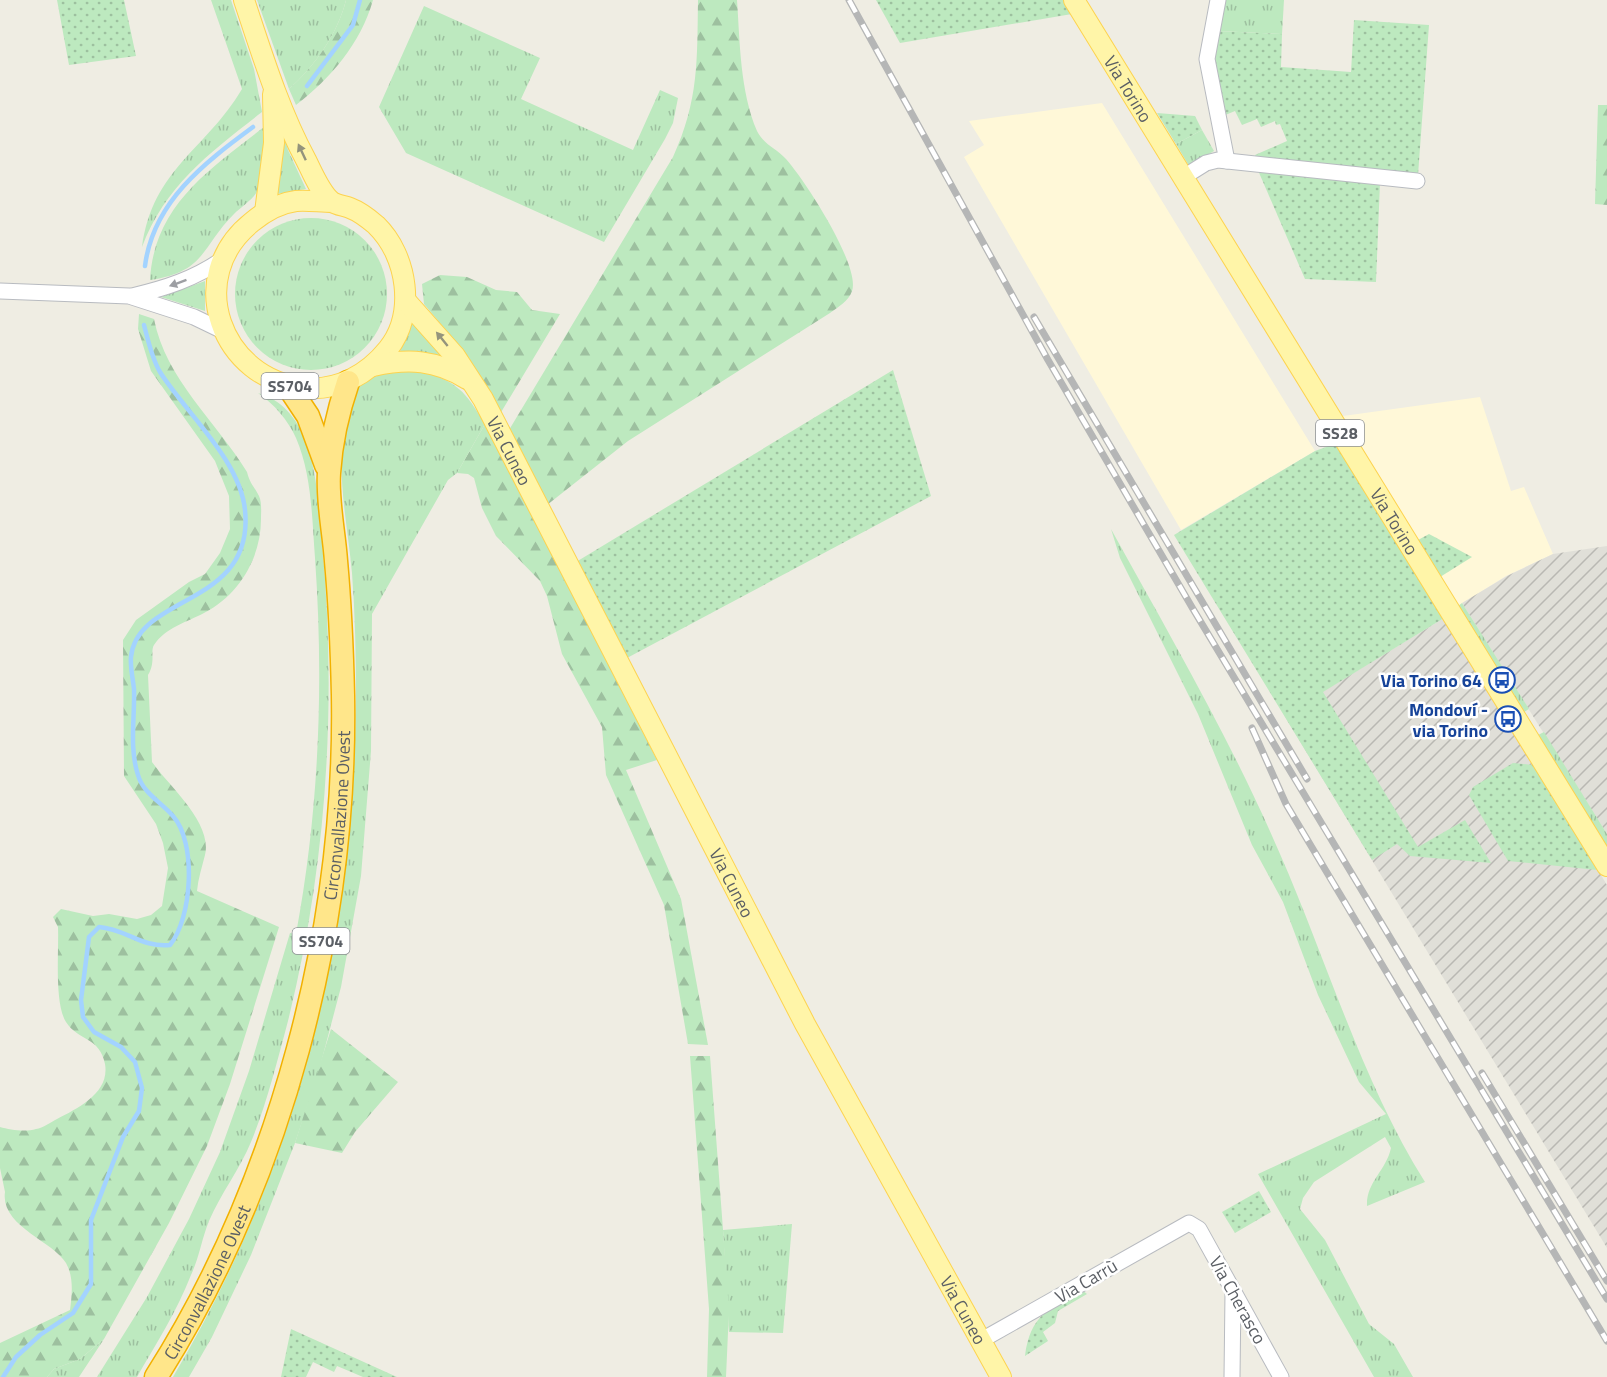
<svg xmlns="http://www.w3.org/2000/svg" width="1607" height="1377" font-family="'Titillium Web',sans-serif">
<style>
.commercial{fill:#fff8d8}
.industrial{fill:url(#industrial-furrows)}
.grass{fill:url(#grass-tufts)}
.forest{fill:url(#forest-firs)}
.garden{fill:url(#garden-dots)}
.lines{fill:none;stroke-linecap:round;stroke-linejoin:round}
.stream{stroke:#a3d3ff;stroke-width:4.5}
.minor-casing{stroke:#b8bbc0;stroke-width:17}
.major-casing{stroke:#fdd34f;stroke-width:22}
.highway-casing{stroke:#f2b100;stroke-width:25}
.minor{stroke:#fff;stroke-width:15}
.major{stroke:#fff5a8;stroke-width:20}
.highway{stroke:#ffe68a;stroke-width:22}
.rail-casing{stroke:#b5b6b6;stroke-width:7}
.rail{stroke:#fff;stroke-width:4.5;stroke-dasharray:14;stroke-linecap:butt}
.oneway{fill:#94947c}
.oneway2{fill:#9d9fa3}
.labels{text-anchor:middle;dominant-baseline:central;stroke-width:5;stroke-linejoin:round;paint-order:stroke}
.shield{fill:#fff;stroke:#8c8f93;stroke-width:1.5}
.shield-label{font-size:16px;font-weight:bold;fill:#5b5f65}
.street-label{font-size:18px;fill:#5b5f65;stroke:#fff}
.transit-label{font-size:18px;font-weight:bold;fill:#164399;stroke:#fff;text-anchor:end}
</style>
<defs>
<pattern id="industrial-furrows" width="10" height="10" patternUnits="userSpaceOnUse" patternTransform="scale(1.5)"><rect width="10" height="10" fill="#e0dfd8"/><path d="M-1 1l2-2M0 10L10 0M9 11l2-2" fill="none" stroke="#b9b8b3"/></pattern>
<pattern id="grass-tufts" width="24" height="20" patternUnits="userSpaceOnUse" patternTransform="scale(1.5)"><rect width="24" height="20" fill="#bde9bf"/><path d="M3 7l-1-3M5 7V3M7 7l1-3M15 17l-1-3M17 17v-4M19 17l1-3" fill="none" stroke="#9dc09f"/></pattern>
<pattern id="forest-firs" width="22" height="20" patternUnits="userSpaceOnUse" patternTransform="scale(1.5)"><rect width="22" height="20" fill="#bde9bf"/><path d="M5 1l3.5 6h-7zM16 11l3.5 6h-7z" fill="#9dc09f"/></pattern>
<pattern id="garden-dots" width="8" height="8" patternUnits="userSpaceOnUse" patternTransform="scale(1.5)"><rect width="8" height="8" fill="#bde9bf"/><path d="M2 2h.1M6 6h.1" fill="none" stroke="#9dc09f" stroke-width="1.8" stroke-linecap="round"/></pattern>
</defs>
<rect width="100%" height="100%" fill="#efede3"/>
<g class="commercial">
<polygon points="1102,103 1315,451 1181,530 964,157 984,145 969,121"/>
<polygon points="1480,397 1511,491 1524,487 1553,554 1506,576 1458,606 1343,416"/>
</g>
<g class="industrial">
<polygon points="1607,546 1607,834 1462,603 1507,576 1553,554"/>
<polygon points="1444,618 1607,885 1607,1248 1284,715"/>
</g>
<g class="grass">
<path d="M211,0H231L254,69L262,112C212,151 165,185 142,247C153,168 206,150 242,89Z"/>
<path d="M257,0H346C338,33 315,66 289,89Z"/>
<polygon points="1223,0 1284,0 1282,34 1217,31"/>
<polygon points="424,6 540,58 521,99 633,150 660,90 678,98 673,123 665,139 604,242 406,153 379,107"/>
<path d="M264,127C265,145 265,169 259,187C256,198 242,206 234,214C201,247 206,272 150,280C154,205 210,169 264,127Z"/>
<polygon points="281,127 288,150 306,189 277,194"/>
<polygon points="1202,130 1214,151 1189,166 1176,144"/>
<circle cx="311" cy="294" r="76"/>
<polygon points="205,281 205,311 161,297"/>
<polygon points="413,321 450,361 421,352 400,351"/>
<path d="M420,370C459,383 464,390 485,424L457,473L448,480L372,614L371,751L361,876L341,987L318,1074L295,1143L251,1255L212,1337L189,1377H173C297,1168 354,938 356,696C356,655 355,613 352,573C348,530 339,487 342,444C343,427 352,407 356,390C373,371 397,372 420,370Z"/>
<path d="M258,393C317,410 317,492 322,542C337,703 327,864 288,1021C277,1062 267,1103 251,1142C240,1169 221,1193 209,1221C202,1238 199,1258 191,1275C177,1311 156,1344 137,1377H97L147,1297L189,1219L220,1152L249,1071L290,933L296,934C319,810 324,685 315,558C312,519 312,475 296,438C288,420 274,404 258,393Z"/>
<path d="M1111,529C1170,636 1232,742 1280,854C1327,961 1363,1084 1425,1182L1367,1206C1366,1182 1386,1171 1391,1148L1385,1137L1314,1182L1303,1198L1300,1209L1325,1240L1369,1324L1394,1344L1413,1377H1374L1258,1174L1386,1114L1359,1082L1318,995L1283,902L1252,845L1198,714L1120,558Z"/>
<polygon points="1462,603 1529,709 1524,712 1458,606"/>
<polygon points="1544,732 1607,834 1607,848 1538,735"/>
<polygon points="792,1224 783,1333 729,1332 723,1230"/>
<polygon points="104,1339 79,1377 47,1377 54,1369 80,1359"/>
</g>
<g class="forest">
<path d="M346,0H373C361,43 330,79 296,105L289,89C315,66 338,33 346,0Z"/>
<path d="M698,0H737C740,43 740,91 757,131C764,145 776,148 786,159C804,179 861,266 852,291C849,301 838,307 830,313L628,441L547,505L509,430L673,157C699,100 697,61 698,0Z"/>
<polygon points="1598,105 1607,105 1607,205 1595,204"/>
<polygon points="440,275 467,277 496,290 517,292 532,310 560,314 500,414 469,358 424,304 422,284"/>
<path d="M139,314L154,319C166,380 216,421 247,472C250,484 254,486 259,496C262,502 261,513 261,519C261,558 239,595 204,613C187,622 165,628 154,645C150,651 156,662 148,675L152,762C168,785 213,823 205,855C202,867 198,879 197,891L279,927L230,1084L207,1146L169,1223L104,1339L80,1359L54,1369L47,1377H0V1343L70,1310C72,1295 74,1277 66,1263C53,1241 0,1226 5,1192L0,1168V1127C10,1130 26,1132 36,1129C43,1128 51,1122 57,1119C78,1108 110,1093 105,1064C100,1037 78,1041 66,1022C54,1003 59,951 58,927L53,917L61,909L93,916L109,914L137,919L151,915L162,906L168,868L163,843L156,824L124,776L123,640L136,620L189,582L205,574L220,553L230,529L229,496L215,461L151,371L138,329Z"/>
<polygon points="485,424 657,760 626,770 681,899 708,1045 688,1044 664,905 606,775 602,727 562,654 547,596 540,581 496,536 482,508 474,478 468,474 457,473"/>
<polygon points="331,1029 398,1082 355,1132 342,1153 295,1143"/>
<polygon points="690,1056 710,1056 729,1310 726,1377 707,1377 709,1309"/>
</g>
<g class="garden">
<polygon points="57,0 124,0 136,56 69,65"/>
<polygon points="876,0 1063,0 1072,14 900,43"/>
<polygon points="1354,20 1429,25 1418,175 1257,159 1255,155 1287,141 1280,124 1276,125 1275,121 1261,127 1257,119 1242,125 1235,111 1223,116 1212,68 1217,31 1282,34 1281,67 1351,72"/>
<polygon points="1157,113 1195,116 1202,130 1176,144"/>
<polygon points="1257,168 1380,183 1376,282 1305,279"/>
<polygon points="893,370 931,496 627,658 576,562"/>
<polygon points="1337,443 1444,618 1323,692 1418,847 1465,820 1491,863 1410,856 1397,844 1372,860 1174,535 1315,451"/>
<polygon points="1429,534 1472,557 1440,577 1418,540"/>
<polygon points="1513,763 1533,765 1597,870 1508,861 1469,795 1473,787"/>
<polygon points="1259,1191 1271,1212 1235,1233 1222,1212"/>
<path d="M1081,1289L1087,1294L1058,1311L1055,1323L1043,1332L1048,1341L1025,1356C1030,1316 1049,1308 1081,1289Z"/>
<polygon points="291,1329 397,1377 363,1377 337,1366 334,1372 313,1362 306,1377 281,1377"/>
</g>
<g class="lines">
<g class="stream">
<polyline points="307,86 353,25 360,0"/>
<path d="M145,266C153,202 204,163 253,127"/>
<path d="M3,1377L16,1357L40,1335L73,1313L91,1284V1220L123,1137L139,1111L142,1088L135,1062L121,1047L94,1032L83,1017L81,1000L89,937L99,927C126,929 142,948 170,945C192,918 197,843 173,816C161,802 143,793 138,775C129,748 135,717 134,689C133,679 130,667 131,657C137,594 255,607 245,510C240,460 186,413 160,372C152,359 148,340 144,325"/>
</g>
<g class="minor-casing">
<g id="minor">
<polyline points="1218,0 1207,59 1227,161"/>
<polyline points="1182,178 1206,163 1218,160 1417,181"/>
<polyline points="0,291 129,296 194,317 223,331"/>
<path d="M132,296C166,288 194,279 223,259"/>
<polyline points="980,1341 1189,1223 1199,1229 1281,1377"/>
<polyline points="1232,1377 1233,1293"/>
</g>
</g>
<g class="major-casing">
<g id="major">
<path d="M244,0C262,54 279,110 306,160C312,172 321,194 332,202C337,205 345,206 350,208C358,211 369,219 376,225C408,256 416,314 388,349C368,374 338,391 305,388C221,380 183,277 252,222C264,212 280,203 296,201C308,200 320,202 332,202"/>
<path id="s1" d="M1074,0L1607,866"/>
<polyline points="265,212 274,143 273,94"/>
<path id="s2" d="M406,301L455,356L483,399L805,1024L1001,1377"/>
<path d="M373,366C409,358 436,360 467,379"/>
</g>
</g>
<g class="highway-casing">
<g id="highway">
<polyline points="288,386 308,416 326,465"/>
<path id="s3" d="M156,1377C281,1180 347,928 343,695C342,651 340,605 336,561C334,532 327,501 329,473C331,442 338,411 348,382"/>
</g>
</g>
<use href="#minor" class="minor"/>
<use href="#major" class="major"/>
<use href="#highway" class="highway"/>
<g class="rail-casing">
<g id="rail">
<polyline points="849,0 1048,360 1193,609 1607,1299"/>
<polyline points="1034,317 1307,779"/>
<polyline points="1252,728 1286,804 1607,1341"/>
<polyline points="1482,1073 1607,1281"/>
</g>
</g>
<use href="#rail" class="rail"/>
</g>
<defs><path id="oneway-solid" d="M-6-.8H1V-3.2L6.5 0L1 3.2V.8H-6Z" transform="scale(1.5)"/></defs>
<g class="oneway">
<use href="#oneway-solid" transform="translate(302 152) rotate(-115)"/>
<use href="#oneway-solid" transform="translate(442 339) rotate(-129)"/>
</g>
<use class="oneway2" href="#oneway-solid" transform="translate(178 283) rotate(160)"/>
<defs>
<g id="bus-ring" transform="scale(1.35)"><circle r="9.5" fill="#fff" stroke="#1a4fb4" stroke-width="1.5"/><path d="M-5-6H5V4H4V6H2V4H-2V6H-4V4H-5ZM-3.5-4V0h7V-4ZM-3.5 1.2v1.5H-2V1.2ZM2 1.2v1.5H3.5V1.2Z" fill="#1a4fb4"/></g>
</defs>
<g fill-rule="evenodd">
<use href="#bus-ring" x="1502" y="680"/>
<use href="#bus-ring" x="1508" y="719"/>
</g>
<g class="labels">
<g class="shield">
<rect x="261.5" y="373" width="57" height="26" rx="4.5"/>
<rect x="1316" y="420" width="48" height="26" rx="4.5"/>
<rect x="292.5" y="928" width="57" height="26" rx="4.5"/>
</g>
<g class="shield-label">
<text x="290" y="386">SS704</text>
<text x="1340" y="433">SS28</text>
<text x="321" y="941">SS704</text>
</g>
<g class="street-label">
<text stroke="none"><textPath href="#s1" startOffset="104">Via Torino</textPath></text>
<text stroke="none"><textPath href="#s2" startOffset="183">Via Cuneo</textPath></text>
<text stroke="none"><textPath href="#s1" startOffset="612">Via Torino</textPath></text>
<text stroke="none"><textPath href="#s3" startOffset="596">Circonvallazione Ovest</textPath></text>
<text stroke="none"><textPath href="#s2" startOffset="669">Via Cuneo</textPath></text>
<text stroke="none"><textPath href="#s3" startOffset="108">Circonvallazione Ovest</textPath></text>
<text transform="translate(1086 1281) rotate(-30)">Via Carrù</text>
<text transform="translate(1238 1300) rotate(61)">Via Cherasco</text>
<text stroke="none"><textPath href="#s2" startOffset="1155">Via Cuneo</textPath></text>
</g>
<g class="transit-label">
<text x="1482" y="680">Via Torino 64</text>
<text x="1488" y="709">Mondoví -<tspan x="1488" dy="21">via Torino</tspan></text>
</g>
</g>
</svg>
